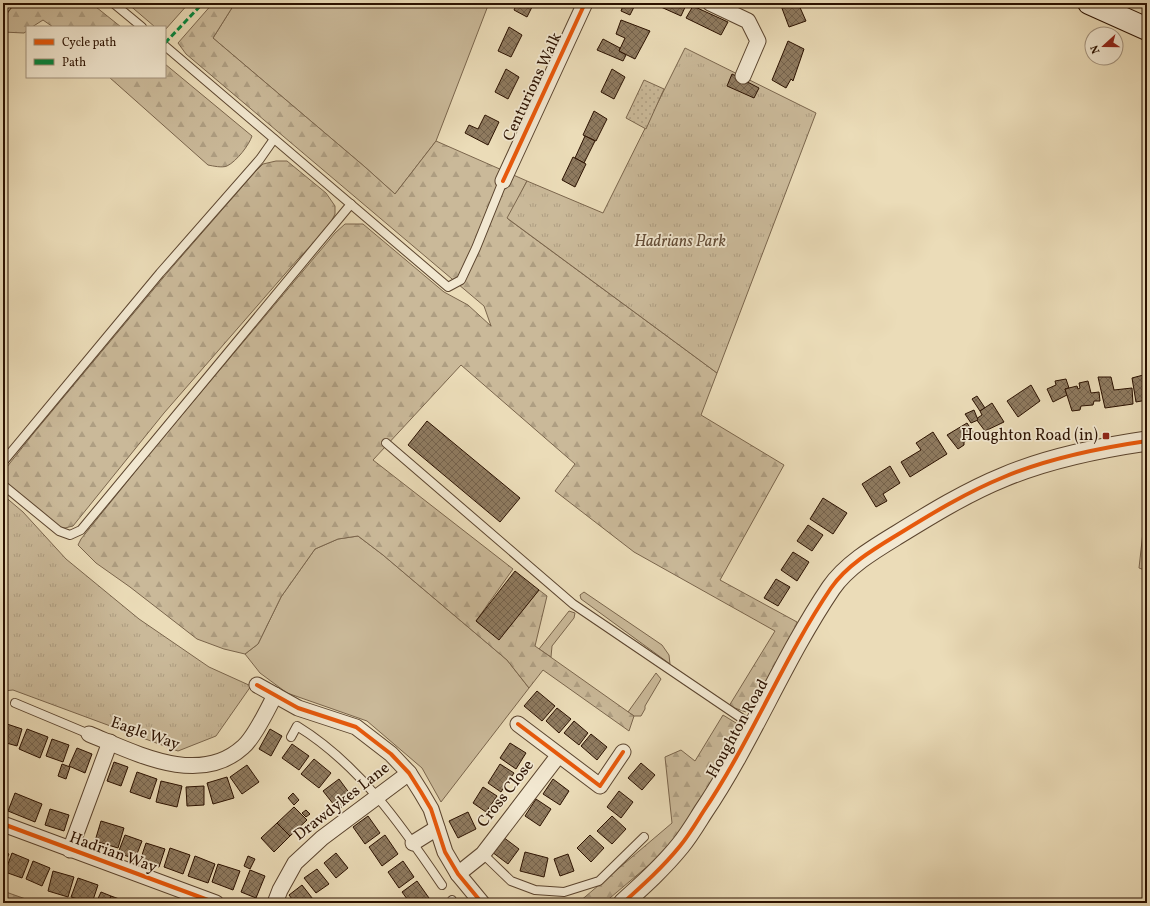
<svg xmlns="http://www.w3.org/2000/svg" width="1150" height="906" viewBox="0 0 1150 906" font-family="Vollkorn,serif">
	<style>
		.grass { fill: #cab999; stroke: #7a654c }
		.forest { fill: url(#forest-firs); stroke: #7a654c }
		.park { fill: url(#park-tufts); stroke: #7a654c }
		.garden { fill: url(#garden-dots); stroke: #7a654c }
		.building { fill: url(#building-cross-hatch); stroke: #2b1100 }
		.lines { fill: none; stroke-linecap: round; stroke-linejoin: round }
		.service-casing { stroke: #5b442e; stroke-width: 10 }
		.minor-casing { stroke: #5b442e; stroke-width: 17 }
		.tertiary-casing { stroke: #5b442e; stroke-width: 21 }
		.secondary-casing { stroke: #2b1100; stroke-width: 24 }
		.service { stroke: #f2e8d1; stroke-width: 8 }
		.minor { stroke: #f2e8d1; stroke-width: 15 }
		.tertiary { stroke: #f2e8d1; stroke-width: 19 }
		.secondary { stroke: #f2e8d1; stroke-width: 22 }
		.quiet { stroke: #00873e; stroke-width: 3; stroke-dasharray: 6 3; stroke-linecap: butt }
		.cycleway-casing { stroke: #f2e8d1; stroke-width: 6 }
		.cycleway { stroke: #e8590c; stroke-width: 4 }
		.poi-dot { fill: #8f2418; stroke: #f2e8d1; stroke-width: 1.5 }
		.labels { text-anchor: middle; dominant-baseline: central; stroke-width: 3.5; stroke-linejoin: round; paint-order: stroke }
		.street-label { font-size: 16px; fill: #2b1100; stroke: #f2e8d1 }
		.park-label { font-size: 16px; font-style: italic; fill: #634c36; stroke: #f2e8d1 }
		.poi-label { font-size: 16px; fill: #2b1100; stroke: #f2e8d1; text-anchor: end }
	</style>
	<defs>
		<pattern id="forest-firs" width="22" height="20" patternUnits="userSpaceOnUse"><rect width="22" height="20" fill="#cab999"/><path d="M5 1l3.5 6h-7zM16 11l3.5 6h-7z" fill="#ae9e82"/></pattern>
		<pattern id="park-tufts" width="24" height="20" patternUnits="userSpaceOnUse"><rect width="24" height="20" fill="#cab999"/><path d="M3 7l-1-3M5 7V3M7 7l1-3M15 17l-1-3M17 17v-4M19 17l1-3" fill="none" stroke="#ae9e82"/></pattern>
		<pattern id="garden-dots" width="8" height="8" patternUnits="userSpaceOnUse"><rect width="8" height="8" fill="#cab999"/><path d="M2 2h.1M6 6h.1" fill="none" stroke="#ae9e82" stroke-width="1.8" stroke-linecap="round"/></pattern>
		<pattern id="building-cross-hatch" width="8" height="8" patternUnits="userSpaceOnUse"><rect width="8" height="8" fill="#8f7b60"/><path d="M0 0l8 8M0 8l8-8" fill="none" stroke="#75634d"/></pattern>
	</defs>
	<rect width="100%" height="100%" fill="#ebdcb8"/>
	<filter id="stains"><feTurbulence type="fractalNoise" baseFrequency=".005" numOctaves="4"/><feColorMatrix values="0 0 0 0 .2 0 0 0 0 .09 0 0 0 0 .02 0 0 0 .5 -.17"/></filter>
	<radialGradient id="worn" r=".72"><stop offset=".6" stop-color="#630" stop-opacity="0"/><stop offset="1" stop-color="#630" stop-opacity=".3"/></radialGradient>
	<g class="grass">
		<polygon points="127,3 189,3 165,30 165,27 155,27"/>
		<polygon points="235,3 489,3 436,141 395,194 365,167 213,38"/>
		<polygon points="358,536 383,555 507,660 529,688 441,802 422,768 367,721 287,693 260,673 245,654 258,644 281,597 315,549 338,539"/>
		<polygon points="584,592 662,645 669,655 670,664 581,599 580,595"/>
		<polygon points="569,611 575,613 574,618 552,646 551,657 539,649"/>
		<polygon points="656,673 661,679 645,706 645,709 641,716 634,716 628,712"/>
	</g>
	<g class="forest">
		<polygon points="15,3 91,3 121,27 53,27 43,20 32,27 27,27 27,31 24,33 3,32 3,19"/>
		<polygon points="213,3 235,3 213,38 365,167 395,194 436,141 527,181 508,219 717,373 701,415 784,465 720,580 797,622 799,632 746,712 729,706 775,631 634,552 555,491 575,464 461,365 373,460 513,569 476,621 499,639 539,590 547,596 535,646 634,716 629,731 543,670 529,688 507,660 383,555 358,536 338,539 315,549 281,597 258,644 245,654 224,649 197,639 130,587 96,563 78,545 81,539 155,447 335,233 345,224 363,224 444,292 468,305 491,326 484,306 186,54 178,43"/>
		<path d="M165,64L252,136C249,145 237,161 227,166C222,168 213,166 208,165L109,77H165Z"/>
		<polygon points="276,161 287,161 326,193 335,206 335,214 328,228 298,259 164,413 73,526 65,528 56,526 8,485 4,480 5,470 10,463 33,434 168,272 255,172 263,164"/>
		<polygon points="1147,496 1147,571 1139,568"/>
		<polygon points="723,715 736,723 739,737 725,763 668,849 604,903 557,903 558,900 579,902 672,823 665,757 681,750 695,761"/>
		<polygon points="3,891 37,903 3,903"/>
	</g>
	<g class="park">
		<polygon points="685,48 816,113 717,373 507,218 527,181 603,213"/>
		<polygon points="3,495 23,512 66,559 139,619 209,667 251,686 216,736 178,751 13,690 3,691"/>
	</g>
	<polygon class="garden" points="644,80 664,89 646,129 626,118"/>
	<g class="building">
		<polygon points="517,3 534,3 527,17 514,10"/>
		<polygon points="624,3 636,3 630,15 621,11"/>
		<polygon points="652,3 687,3 681,16"/>
		<polygon points="780,3 798,3 806,21 789,27"/>
		<polygon points="693,6 728,22 721,35 686,18"/>
		<polygon points="621,20 650,31 635,59 619,51 625,38 616,34"/>
		<polygon points="509,27 522,35 511,57 498,51"/>
		<polygon points="603,39 620,48 619,51 626,55 623,61 597,50"/>
		<polygon points="788,41 804,49 793,81 791,79 786,88 772,80"/>
		<polygon points="506,69 519,77 508,99 495,92"/>
		<polygon points="612,69 625,77 614,99 601,92"/>
		<polygon points="732,74 759,88 754,98 727,86"/>
		<polygon points="594,111 607,119 596,141 583,135"/>
		<polygon points="485,115 499,122 488,145 465,133 469,125 478,129"/>
		<polygon points="585,136 595,141 584,163 575,158"/>
		<polygon points="573,157 586,164 575,187 562,180"/>
		<polygon points="1147,374 1147,400 1136,402 1132,378"/>
		<polygon points="1098,377 1111,377 1114,390 1132,388 1133,404 1105,408"/>
		<polygon points="1066,379 1069,388 1065,389 1067,395 1053,402 1047,389 1056,385 1055,381"/>
		<polygon points="1088,381 1091,393 1099,392 1100,401 1094,401 1093,405 1081,406 1080,410 1072,411 1065,389 1077,386 1078,389 1080,388 1079,383"/>
		<polygon points="1031,385 1040,401 1018,417 1007,401"/>
		<polygon points="977,396 985,408 980,411 972,399"/>
		<polygon points="992,403 1004,422 985,431 976,419 982,415 980,411"/>
		<polygon points="974,410 978,420 971,423 965,414"/>
		<polygon points="427,421 520,498 500,522 408,445"/>
		<polygon points="967,423 975,435 964,442 964,445 958,449 947,435"/>
		<polygon points="933,432 947,454 910,477 901,462 921,450 916,443"/>
		<polygon points="890,466 900,483 883,494 887,501 876,507 862,484"/>
		<polygon points="823,498 847,513 833,534 810,519"/>
		<polygon points="808,525 823,535 812,551 797,541"/>
		<polygon points="793,552 809,562 797,581 781,570"/>
		<polygon points="515,571 539,590 499,640 476,621"/>
		<polygon points="776,579 790,587 778,606 764,598"/>
		<polygon points="537,691 555,706 542,721 524,706"/>
		<polygon points="557,708 571,719 559,733 546,721"/>
		<polygon points="574,721 588,733 579,745 564,733"/>
		<polygon points="4,723 22,729 17,746 3,742"/>
		<polygon points="27,729 48,737 40,758 19,749"/>
		<polygon points="270,729 282,736 271,756 259,749"/>
		<polygon points="591,734 607,747 597,760 581,746"/>
		<polygon points="52,739 69,745 63,762 46,756"/>
		<polygon points="510,743 526,753 516,769 500,758"/>
		<polygon points="292,744 309,756 299,770 282,758"/>
		<polygon points="77,748 92,754 85,773 69,766"/>
		<polygon points="314,759 331,773 319,788 301,774"/>
		<polygon points="114,762 128,767 121,786 107,781"/>
		<polygon points="641,763 655,775 642,790 628,778"/>
		<polygon points="62,764 70,767 66,779 58,776"/>
		<polygon points="500,764 514,773 501,792 488,783"/>
		<polygon points="247,765 259,782 242,794 230,777"/>
		<polygon points="137,772 157,779 150,799 130,792"/>
		<polygon points="227,777 234,798 213,804 207,783"/>
		<polygon points="339,779 353,798 338,810 323,791"/>
		<polygon points="553,779 569,791 560,805 543,794"/>
		<polygon points="161,781 182,786 177,807 156,802"/>
		<polygon points="204,786 204,805 187,806 186,787"/>
		<polygon points="483,787 497,796 486,812 473,803"/>
		<polygon points="619,791 633,802 621,818 607,807"/>
		<polygon points="15,793 42,804 35,822 8,811"/>
		<polygon points="293,793 299,800 294,805 288,798"/>
		<polygon points="536,799 551,809 540,826 525,816"/>
		<polygon points="294,807 307,820 290,836 277,823"/>
		<polygon points="50,809 69,815 64,831 45,825"/>
		<polygon points="306,810 310,814 306,817 302,813"/>
		<polygon points="468,812 476,829 458,838 449,821"/>
		<polygon points="368,816 380,833 365,844 353,827"/>
		<polygon points="612,816 626,829 612,844 597,831"/>
		<polygon points="101,821 124,828 118,848 95,841"/>
		<polygon points="277,823 290,836 274,852 261,838"/>
		<polygon points="125,835 142,841 135,859 118,853"/>
		<polygon points="385,835 398,854 382,866 369,847"/>
		<polygon points="590,835 604,848 591,862 577,848"/>
		<polygon points="503,837 519,849 508,864 492,852"/>
		<polygon points="146,843 165,849 159,867 140,861"/>
		<polygon points="170,848 190,855 183,874 164,867"/>
		<polygon points="3,851 9,854 3,867"/>
		<polygon points="525,852 548,858 544,877 520,871"/>
		<polygon points="12,853 29,860 22,878 5,872"/>
		<polygon points="336,853 348,868 336,878 324,863"/>
		<polygon points="568,854 574,871 560,876 554,859"/>
		<polygon points="195,856 215,864 208,883 188,876"/>
		<polygon points="248,856 255,859 250,869 244,866"/>
		<polygon points="33,861 50,868 42,886 26,879"/>
		<polygon points="403,861 414,877 399,888 388,872"/>
		<polygon points="218,864 240,871 233,890 212,882"/>
		<polygon points="317,869 329,884 316,893 304,878"/>
		<polygon points="250,870 265,876 256,898 241,892"/>
		<polygon points="53,871 74,877 68,897 48,891"/>
		<polygon points="78,878 98,885 92,903 71,897"/>
		<polygon points="417,881 429,898 422,903 410,903 402,892"/>
		<polygon points="302,885 316,903 295,903 289,895"/>
		<polygon points="101,892 111,896 108,903 96,903"/>
		<polygon points="111,896 122,900 120,903 108,903"/>
	</g>
	<g class="lines">
		<g class="service-casing">
			<g id="service">
				<polyline points="113,3 142,27"/>
				<polyline points="3,11 9,3"/>
				<polyline points="165,46 448,287 461,280 476,248 503,181"/>
				<polyline points="386,443 573,604 753,726"/>
				<polyline points="3,462 160,273 260,159 274,139"/>
				<polyline points="3,485 59,531 70,535 81,530 351,204"/>
				<polyline points="15,703 89,734"/>
				<path d="M291,737L297,726C359,764 402,826 442,885"/>
				<polyline points="483,854 511,881 535,890 564,892 599,881 644,837"/>
				<polyline points="452,900 453,903"/>
			</g>
		</g>
		<g class="minor-casing">
			<g id="minor">
				<polyline points="710,3 748,21 758,41 743,76"/>
				<polyline points="503,181 585,3"/>
				<polyline points="257,685 298,708 356,727 391,754 409,773 421,792 431,809 445,852 458,874 482,903"/>
				<polyline points="518,724 600,786 623,752"/>
				<path d="M89,734C136,753 199,787 243,747C254,738 268,709 275,695"/>
				<polyline points="3,824 216,903"/>
				<polyline points="413,843 437,828"/>
				<polyline points="70,850 110,742"/>
				<polyline points="458,874 483,854 558,756"/>
				<polyline points="275,903 280,890 295,863 322,838 409,773"/>
			</g>
		</g>
		<g class="tertiary-casing">
			<path id="tertiary" d="M623,903C643,885 663,867 680,846C689,835 696,823 703,812C751,741 783,659 831,588C847,565 874,549 897,535C931,514 967,492 1004,477C1049,458 1099,448 1147,441"/>
		</g>
		<g class="secondary-casing">
			<polyline id="secondary" points="1089,3 1147,29"/>
		</g>
		<use href="#service" class="service"/>
		<use href="#minor" class="minor"/>
		<use href="#tertiary" class="tertiary"/>
		<use href="#secondary" class="secondary"/>
		<polyline class="quiet" points="165,43 203,3"/>
		<g class="cycleway-casing">
			<g id="cycleway">
				<polyline points="503,181 585,3"/>
				<polyline points="257,685 298,708 356,727 391,754 409,773 421,792 431,809 445,852 458,874 482,903"/>
				<polyline points="518,724 600,786 623,752"/>
				<polyline points="3,824 216,903"/>
				<path d="M623,903C643,885 663,867 680,846C689,835 696,823 703,812C751,741 783,659 831,588C847,565 874,549 897,535C931,514 967,492 1004,477C1049,458 1099,448 1147,441"/>
			</g>
		</g>
		<use href="#cycleway" class="cycleway"/>
	</g>
	<rect class="poi-dot" x="1102" y="432" width="8" height="8" rx="2"/>
	<g class="labels">
		<g class="street-label">
			<text transform="translate(533 87) rotate(-65)">Centurions Walk</text>
			<text transform="translate(738 729) rotate(-61)">Houghton Road</text>
			<text transform="translate(145 734) rotate(19)">Eagle Way</text>
			<text transform="translate(506 794) rotate(-52)">Cross Close</text>
			<text transform="translate(342 802) rotate(-38)">Drawdykes Lane</text>
			<text transform="translate(113 853) rotate(20)">Hadrian Way</text>
		</g>
		<g class="park-label">
			<text x="680" y="242">Hadrians Park</text>
		</g>
		<g class="poi-label">
			<text x="1098" y="436">Houghton Road (in)</text>
		</g>
	</g>
	<rect width="1150" height="906" fill="none" stroke="#ebdcb8" stroke-width="16"/>
	<rect x="4" y="4" width="1142" height="898" fill="none" stroke="#2b1100" stroke-width="2"/>
	<rect x="8" y="8" width="1134" height="890" fill="none" stroke="#2b1100"/>
	<rect x="26" y="26" width="140" height="52" fill="#f2e8d1" stroke="#a2927d"/>
	<rect x="34" y="39" width="20" height="6" fill="#e8590c" stroke="#a2927d"/>
	<text x="62" y="46" font-size="12" fill="#2b1100">Cycle path</text>
	<rect x="34" y="59" width="20" height="6" fill="#00873e" stroke="#a2927d"/>
	<text x="62" y="66" font-size="12" fill="#2b1100">Path</text>
	<g transform="translate(1104 46) rotate(249)"><circle r="19" fill="#f2e8d1" stroke="#a2927d"/>
	<path d="M0-3L7 15L0 10L-7 15Z" fill="#8f2418"/>
	<text y="-6" font-size="11" font-weight="bold" text-anchor="middle" fill="#2b1100">N</text>
	</g>
	<rect width="100%" height="100%" filter="url(#stains)"/>
	<rect width="100%" height="100%" fill="url(#worn)"/>
</svg>
